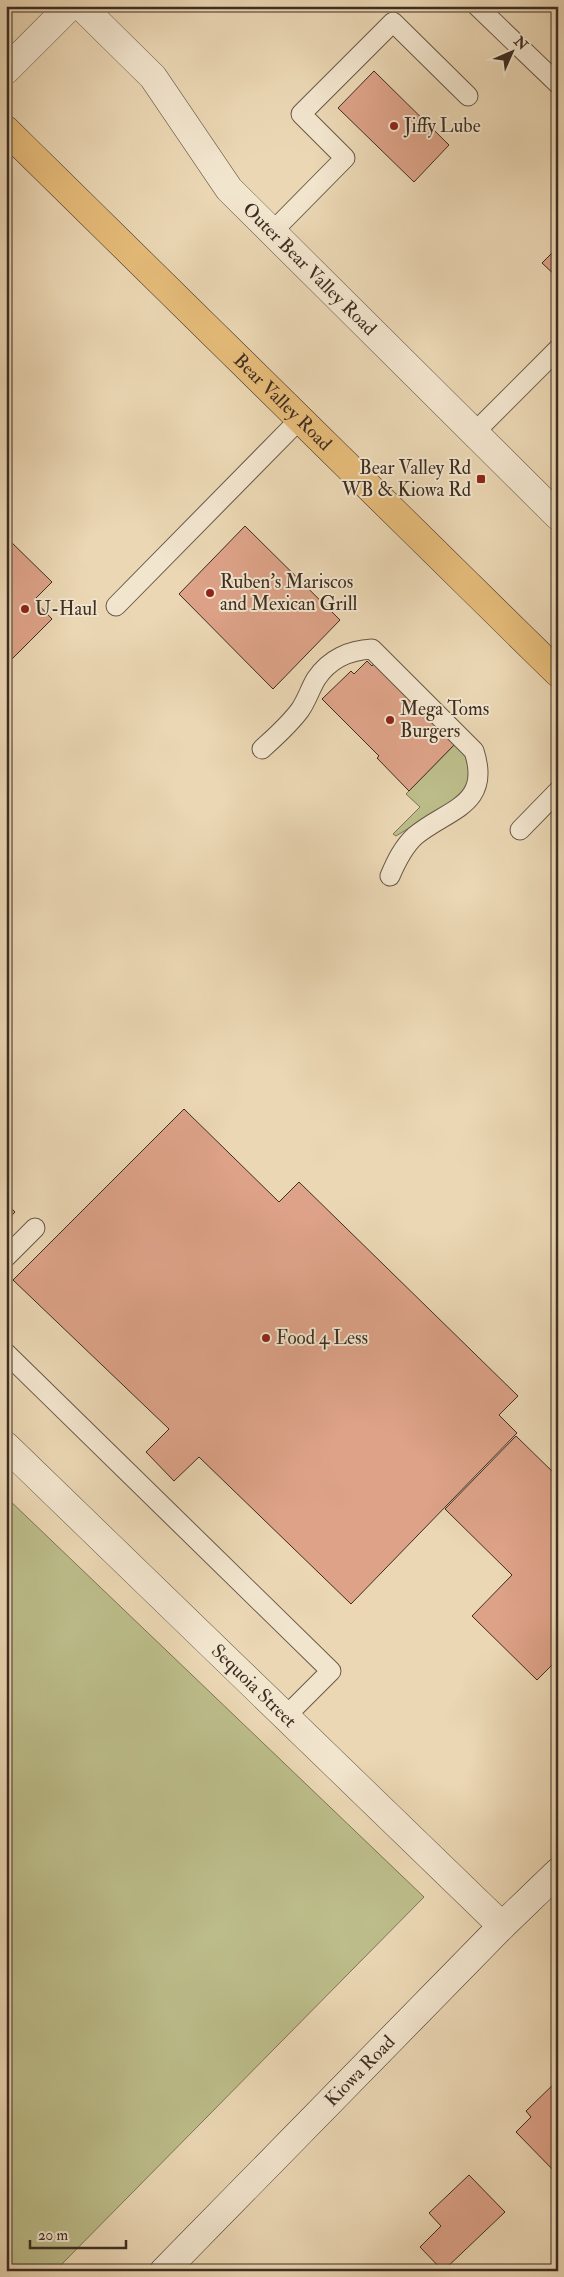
<svg xmlns="http://www.w3.org/2000/svg" width="564" height="2277" viewBox="0 0 564 2277" font-family="'IM FELL Double Pica',serif">
	<style>
		.green { fill: #bcbd8a; stroke: #7c7556 }
		.building { fill: #dda288; stroke: #3d2d21 }
		.lines { fill: none; stroke-linecap: round; stroke-linejoin: round }
		.lane-casing { stroke: #685846; stroke-width: 21 }
		.street-casing { stroke: #685846; stroke-width: 29 }
		.secondary-casing { stroke: #3d2d21; stroke-width: 29 }
		.primary-casing { stroke: #3d2d21; stroke-width: 29 }
		.lane { stroke: #f2e5ce; stroke-width: 19 }
		.street { stroke: #f2e5ce; stroke-width: 28 }
		.secondary { stroke: #f2e5ce; stroke-width: 28 }
		.primary { stroke: #e6bc7a; stroke-width: 28 }
		.poi-dot { fill: #8f2418; stroke: #f2e5ce; stroke-width: 2 }
		.labels { text-anchor: middle; dominant-baseline: central; stroke-width: 4; stroke-linejoin: round; paint-order: stroke }
		.poi-label { font-size: 19px; fill: #3d2d21; stroke: #f2e5ce; text-anchor: start }
		.street-label { font-size: 19px; fill: #3d2d21; stroke: #f2e5ce }
	</style>
	<rect width="100%" height="100%" fill="#ebd7b4"/>
	<filter id="stains"><feTurbulence type="fractalNoise" baseFrequency=".004" numOctaves="4"/><feColorMatrix values="0 0 0 0 .2 0 0 0 0 .09 0 0 0 0 .02 0 0 0 .5 -.17"/></filter>
	<radialGradient id="worn" r=".72"><stop offset=".6" stop-color="#630" stop-opacity="0"/><stop offset="1" stop-color="#630" stop-opacity=".3"/></radialGradient>
	<g class="green">
		<polygon points="455,744 464,752 469,768 468,785 460,797 396,836 393,834 420,807 406,794"/>
		<polygon points="6,1497 424,1897 55,2271 6,2271"/>
	</g>
	<g class="building">
		<polygon points="374,71 449,145 414,182 338,108"/>
		<polygon points="557,248 558,248 558,278 542,263"/>
		<polygon points="245,526 340,620 273,689 179,594"/>
		<polygon points="6,537 52,582 34,600 52,619 6,665"/>
		<polygon points="377,660 458,741 409,791 377,758 379,756 322,699 351,671 354,674 367,661 372,666"/>
		<polygon points="184,1109 279,1202 299,1182 518,1396 499,1415 517,1433 351,1604 199,1457 174,1481 146,1452 169,1429 13,1280"/>
		<polygon points="6,1203 15,1212 6,1222"/>
		<polygon points="516,1436 558,1477 558,1659 537,1680 472,1616 512,1575 445,1509"/>
		<polygon points="558,2080 558,2175 516,2132 531,2117 526,2111"/>
		<polygon points="469,2175 505,2212 443,2271 420,2247 441,2226 429,2213"/>
	</g>
	<g class="lines">
		<g class="lane-casing">
			<g id="lane">
				<polyline points="477,6 558,84"/>
				<polyline points="272,232 345,158 301,114 393,22 468,96"/>
				<polyline points="474,433 558,349"/>
				<polyline points="116,606 301,418"/>
				<path d="M262,749C275,737 289,725 300,710C307,700 310,689 316,679C329,659 350,650 372,649L474,751C492,806 447,809 415,836C403,847 396,862 390,876"/>
				<polyline points="520,830 558,791"/>
				<polyline points="6,1257 35,1228"/>
				<polyline points="6,1353 331,1671 285,1717"/>
			</g>
		</g>
		<g class="street-casing">
			<g id="street">
				<path id="s1" d="M81,6L153,77L229,189L558,516"/>
				<polyline points="6,70 70,6"/>
				<path id="s2" d="M6,1446L502,1926"/>
			</g>
		</g>
		<g class="secondary-casing">
			<g id="secondary">
				<path id="s3" d="M164,2271L502,1926L558,1872"/>
			</g>
		</g>
		<g class="primary-casing">
			<g id="primary">
				<path id="s4" d="M6,130L558,673"/>
			</g>
		</g>
		<use href="#lane" class="lane"/>
		<use href="#street" class="street"/>
		<use href="#secondary" class="secondary"/>
		<use href="#primary" class="primary"/>
	</g>
	<g class="poi-dot">
		<circle cx="394" cy="126" r="5"/>
		<rect x="476" y="474" width="10" height="10" rx="2.5"/>
		<circle cx="210" cy="593" r="5"/>
		<circle cx="25" cy="609" r="5"/>
		<circle cx="390" cy="720" r="5"/>
		<circle cx="266" cy="1338" r="5"/>
	</g>
	<g class="labels">
		<g class="poi-label">
			<text x="404" y="126">Jiffy Lube</text>
			<text x="471" y="468" text-anchor="end">Bear Valley Rd<tspan x="471" dy="22">WB &amp; Kiowa Rd</tspan></text>
			<text x="220" y="582">Ruben's Mariscos<tspan x="220" dy="22">and Mexican Grill</tspan></text>
			<text x="35" y="609">U-Haul</text>
			<text x="400" y="709">Mega Toms<tspan x="400" dy="22">Burgers</tspan></text>
			<text x="276" y="1338">Food 4 Less</text>
		</g>
		<g class="street-label">
			<text stroke="none"><textPath href="#s1" startOffset="350">Outer Bear Valley Road</textPath></text>
			<text stroke="none"><textPath href="#s4" startOffset="388">Bear Valley Road</textPath></text>
			<text stroke="none"><textPath href="#s2" startOffset="345">Sequoia Street</textPath></text>
			<text stroke="none"><textPath href="#s3" startOffset="280">Kiowa Road</textPath></text>
		</g>
	</g>
	<rect width="564" height="2277" fill="none" stroke="#ebd7b4" stroke-width="25"/>
	<rect x="8" y="8" width="549" height="2262" fill="none" stroke="#3d2d21" stroke-width="2.5"/>
	<rect x="12" y="12" width="539" height="2252" fill="none" stroke="#3d2d21"/>
	<g transform="translate(512 52) rotate(45)" stroke="#f2e5ce" stroke-width="4" paint-order="stroke">
	<path d="M0-4L9 19L0 12L-9 19Z" fill="#3d2d21"/>
	<text y="-8" font-size="14" font-weight="bold" text-anchor="middle" fill="#3d2d21">N</text>
	</g>
	<path d="M30 2240v8h96v-8" fill="none" stroke="#3d2d21" stroke-width="2.5"/>
	<text x="38" y="2240" font-size="15" fill="#3d2d21" stroke="#f2e5ce" stroke-width="4" paint-order="stroke">20 m</text>
	<rect width="100%" height="100%" filter="url(#stains)"/>
	<rect width="100%" height="100%" fill="url(#worn)"/>
</svg>
